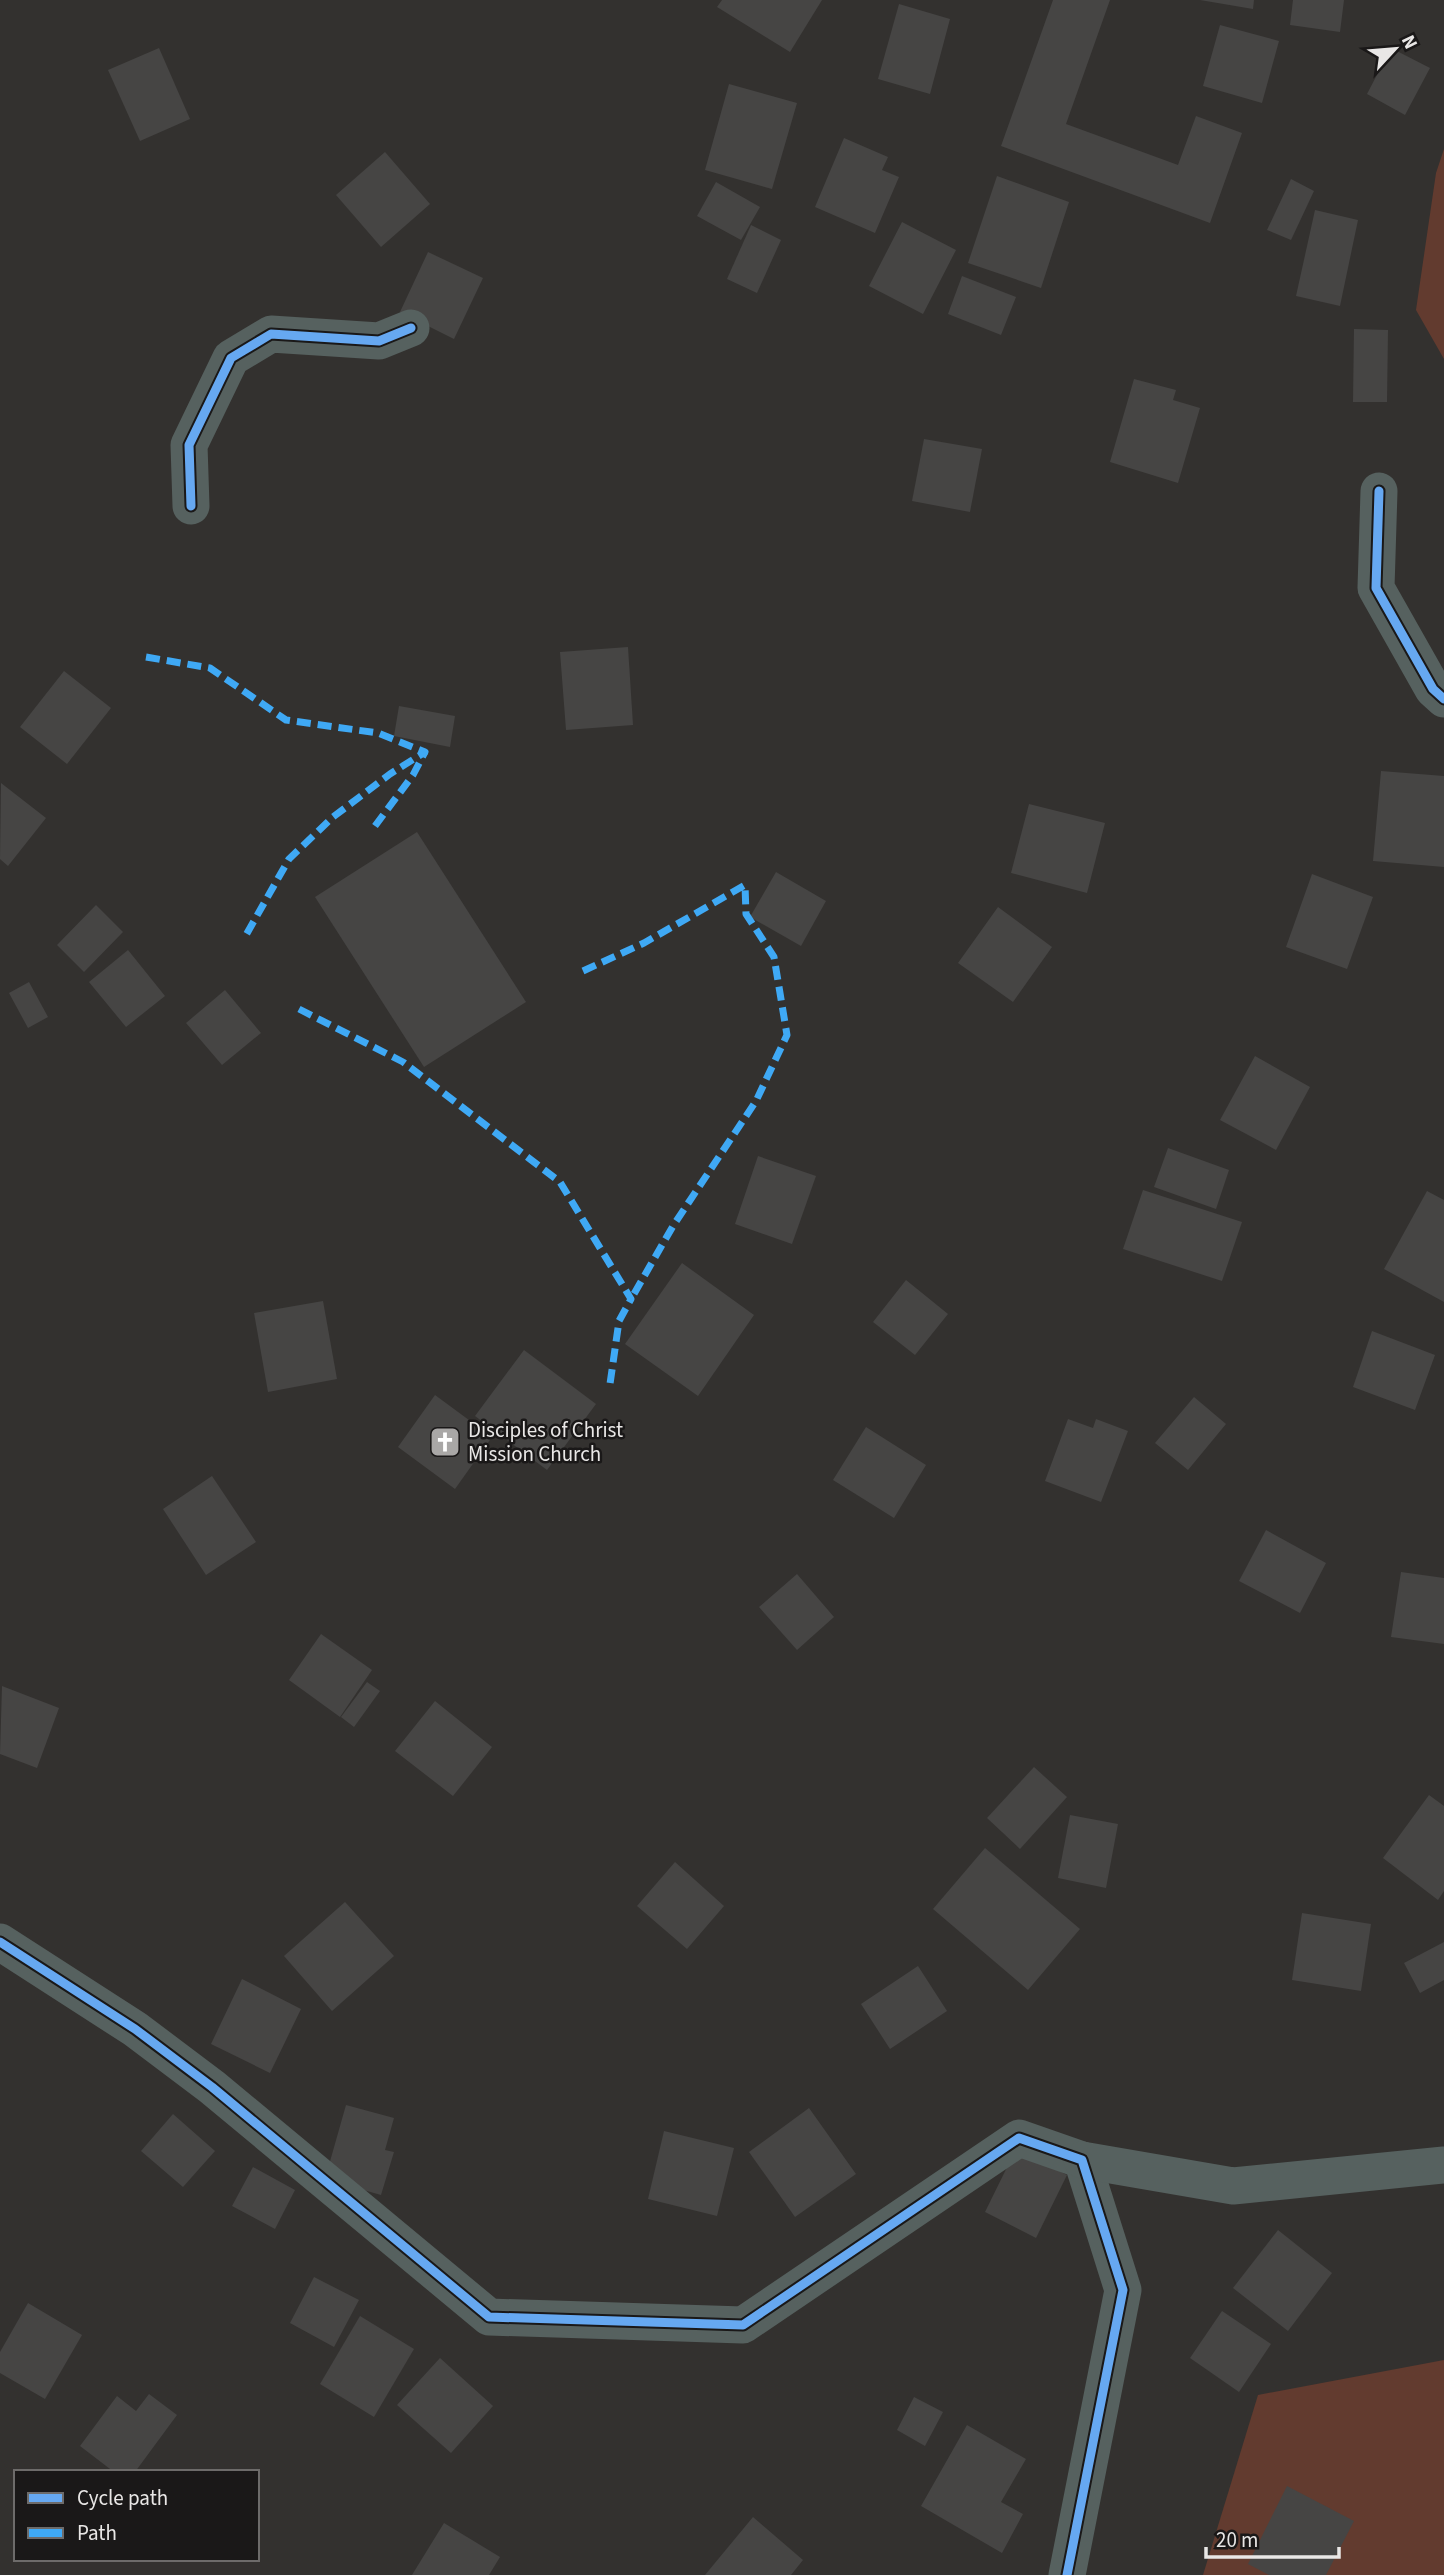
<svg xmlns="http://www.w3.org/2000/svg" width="1444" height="2575" viewBox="0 0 1444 2575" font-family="'Source Sans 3',sans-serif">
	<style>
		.green { fill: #623b2f }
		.building { fill: #464544 }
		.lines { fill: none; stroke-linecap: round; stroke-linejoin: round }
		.minor { stroke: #56615f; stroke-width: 37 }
		.quiet { stroke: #3fa9f5; stroke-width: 7; stroke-dasharray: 14 7; stroke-linecap: butt }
		.cycleway-casing { stroke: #1a1818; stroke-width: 13 }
		.cycleway { stroke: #66a8f1; stroke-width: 9 }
		.labels { text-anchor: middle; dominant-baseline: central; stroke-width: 5; stroke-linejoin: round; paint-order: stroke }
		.poi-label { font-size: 21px; fill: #e9e7e6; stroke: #1a1818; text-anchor: start }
	</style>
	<rect width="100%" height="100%" fill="#33312f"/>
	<g class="green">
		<polygon points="1444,149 1444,359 1416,310 1436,173"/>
		<polygon points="1444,2360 1444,2575 1203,2575 1258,2395"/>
	</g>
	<g class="building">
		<polygon points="722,0 822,0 790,52 717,7"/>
		<polygon points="1053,0 1110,0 1066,124 1178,165 1196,116 1242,133 1210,223 1001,146"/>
		<polygon points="1200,0 1254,0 1253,9"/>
		<polygon points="1293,0 1344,0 1340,32 1290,25"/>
		<polygon points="899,4 950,19 930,94 878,79"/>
		<polygon points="1220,25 1279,41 1262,103 1203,86"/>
		<polygon points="159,48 190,119 140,141 108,70"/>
		<polygon points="1391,48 1430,68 1405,115 1367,94"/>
		<polygon points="729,84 797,103 772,189 705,170"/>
		<polygon points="844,138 888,157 882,170 899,177 875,233 815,207"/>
		<polygon points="385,152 430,204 381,247 336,195"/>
		<polygon points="997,176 1069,202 1041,288 968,263"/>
		<polygon points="1291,179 1314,191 1291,240 1267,230"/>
		<polygon points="716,182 760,207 741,240 697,216"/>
		<polygon points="1315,210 1358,220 1340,306 1296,296"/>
		<polygon points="902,222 956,250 923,314 869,286"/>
		<polygon points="751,225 781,240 757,293 727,279"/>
		<polygon points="428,252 483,278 454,339 400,312"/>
		<polygon points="962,276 1016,297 1001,335 948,314"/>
		<polygon points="1354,329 1388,330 1387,402 1353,402"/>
		<polygon points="1134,379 1176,390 1173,400 1200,408 1178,483 1110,462"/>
		<polygon points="924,439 982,449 970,512 912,501"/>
		<polygon points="628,647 633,725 566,730 560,652"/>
		<polygon points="64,671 111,708 67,764 20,727"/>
		<polygon points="399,706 455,716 450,747 394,736"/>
		<polygon points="1381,771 1444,776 1444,867 1373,861"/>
		<polygon points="1,783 46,818 8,866 0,859"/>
		<polygon points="1029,804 1105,823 1087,893 1011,873"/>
		<polygon points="417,832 526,1002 424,1067 315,897"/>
		<polygon points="776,872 826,901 801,946 750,917"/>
		<polygon points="1312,874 1373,897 1347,969 1286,947"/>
		<polygon points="96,905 123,932 84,972 57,945"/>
		<polygon points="998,907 1052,947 1013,1002 958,963"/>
		<polygon points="128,950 165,996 126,1027 89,982"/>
		<polygon points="29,982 48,1017 28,1028 9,993"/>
		<polygon points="225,990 261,1033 222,1065 186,1023"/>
		<polygon points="1255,1056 1310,1087 1276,1150 1220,1120"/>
		<polygon points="1168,1148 1229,1170 1216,1209 1154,1187"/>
		<polygon points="758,1156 816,1176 792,1244 735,1224"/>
		<polygon points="1143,1190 1242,1222 1222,1281 1123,1249"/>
		<polygon points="1427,1191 1444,1200 1444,1302 1384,1269"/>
		<polygon points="682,1263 754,1315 698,1396 625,1344"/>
		<polygon points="906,1280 948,1314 915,1355 873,1322"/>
		<polygon points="323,1301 337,1379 268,1392 254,1313"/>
		<polygon points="1372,1331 1435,1355 1415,1410 1353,1387"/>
		<polygon points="524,1350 596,1404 547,1470 475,1416"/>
		<polygon points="435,1395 492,1437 455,1489 398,1447"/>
		<polygon points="1194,1397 1226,1424 1188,1470 1155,1443"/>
		<polygon points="1068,1419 1093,1428 1096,1419 1128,1431 1101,1502 1045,1481"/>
		<polygon points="866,1427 926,1465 894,1518 833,1480"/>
		<polygon points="212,1476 256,1542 206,1575 163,1509"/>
		<polygon points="1266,1530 1326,1563 1300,1613 1239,1581"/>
		<polygon points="1401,1572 1444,1578 1444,1644 1391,1637"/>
		<polygon points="797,1574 834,1617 797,1650 759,1607"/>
		<polygon points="321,1634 372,1670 340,1717 289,1680"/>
		<polygon points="367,1682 380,1691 354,1727 341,1717"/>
		<polygon points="2,1686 59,1708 37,1768 0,1754"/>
		<polygon points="435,1701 492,1747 453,1796 395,1751"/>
		<polygon points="1034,1767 1067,1797 1020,1849 987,1818"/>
		<polygon points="1429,1795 1444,1806 1444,1891 1438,1900 1383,1858"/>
		<polygon points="1070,1815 1118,1824 1106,1888 1058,1878"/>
		<polygon points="985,1848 1080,1929 1028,1990 933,1909"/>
		<polygon points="675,1862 724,1906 687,1949 637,1906"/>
		<polygon points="345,1902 394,1956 332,2011 284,1956"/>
		<polygon points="1302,1913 1371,1924 1361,1991 1292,1980"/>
		<polygon points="1444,1942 1444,1980 1420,1993 1404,1963"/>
		<polygon points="918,1966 947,2011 890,2049 861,2004"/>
		<polygon points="242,1979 301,2009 270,2073 211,2044"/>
		<polygon points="346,2105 394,2118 385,2150 394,2152 381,2195 325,2179"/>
		<polygon points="809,2108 856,2174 795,2217 749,2152"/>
		<polygon points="173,2114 215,2151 183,2187 141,2151"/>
		<polygon points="664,2131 734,2148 717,2216 648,2199"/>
		<polygon points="1016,2149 1067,2175 1036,2238 985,2212"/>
		<polygon points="253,2167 295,2190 275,2229 232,2206"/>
		<polygon points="1278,2230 1332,2273 1288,2331 1233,2288"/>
		<polygon points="314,2277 359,2300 334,2347 290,2323"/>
		<polygon points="28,2303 82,2335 45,2399 0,2373 0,2352"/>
		<polygon points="1222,2311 1271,2344 1239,2392 1190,2358"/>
		<polygon points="360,2316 414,2349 374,2417 320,2384"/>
		<polygon points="440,2358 493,2406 451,2453 397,2405"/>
		<polygon points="149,2394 177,2415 135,2472 114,2472 80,2446 117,2396 136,2411"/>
		<polygon points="914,2397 943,2412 925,2446 897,2430"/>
		<polygon points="967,2425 1026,2459 1001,2502 1023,2514 1002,2553 921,2506"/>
		<polygon points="1287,2486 1354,2521 1326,2575 1269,2575 1248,2564"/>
		<polygon points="753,2517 803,2560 791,2575 705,2575"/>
		<polygon points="444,2523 500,2557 489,2575 412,2575"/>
	</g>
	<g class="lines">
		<g class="minor">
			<polyline points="1379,491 1376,588 1433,689 1444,699"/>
			<polyline points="191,506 189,445 231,358 271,334 379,341 411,328"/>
			<polyline points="0,1942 135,2029 212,2087 489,2317 743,2325 1019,2138 1082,2160 1123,2290 1067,2575"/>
			<polyline points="1082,2160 1233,2186 1444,2165"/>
		</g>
		<g class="quiet">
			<polyline points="146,657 210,668 286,720 378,733 425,752 390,774 333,817 289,859 246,935"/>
			<polyline points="375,826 413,775 425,752"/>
			<polyline points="583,971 644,943 745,885 746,914 774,957 787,1035 756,1101 673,1226 631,1299"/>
			<polyline points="299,1009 403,1062 560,1182 631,1299 619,1321 610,1384"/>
		</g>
		<g class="cycleway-casing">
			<g id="cycleway">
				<polyline points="1379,491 1376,588 1433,689 1444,699"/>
				<polyline points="191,506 189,445 231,358 271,334 379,341 411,328"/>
				<polyline points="0,1942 135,2029 212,2087 489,2317 743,2325 1019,2138 1082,2160 1123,2290 1067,2575"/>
			</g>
		</g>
		<use href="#cycleway" class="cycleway"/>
	</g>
	<defs>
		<g id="church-square" transform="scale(1.575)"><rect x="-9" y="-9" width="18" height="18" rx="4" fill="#a9a7a6" stroke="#1a1818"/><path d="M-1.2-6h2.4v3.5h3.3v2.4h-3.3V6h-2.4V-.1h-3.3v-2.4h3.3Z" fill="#fff"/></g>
	</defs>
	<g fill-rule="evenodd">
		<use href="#church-square" x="445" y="1442"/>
	</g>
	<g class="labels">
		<g class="poi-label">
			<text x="468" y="1430">Disciples of Christ<tspan x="468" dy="24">Mission Church</tspan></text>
		</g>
	</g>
	<rect x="14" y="2470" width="245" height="91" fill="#1a1818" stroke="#6d6b6a" stroke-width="2"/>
	<rect x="28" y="2493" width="35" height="10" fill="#66a8f1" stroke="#6d6b6a" stroke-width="2"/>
	<text x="77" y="2505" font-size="21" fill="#e9e7e6">Cycle path</text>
	<rect x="28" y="2528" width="35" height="10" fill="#3fa9f5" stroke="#6d6b6a" stroke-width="2"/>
	<text x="77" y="2540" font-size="21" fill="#e9e7e6">Path</text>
	<g transform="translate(1395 49) rotate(64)" stroke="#1a1818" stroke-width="5" paint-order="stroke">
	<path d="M0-5L12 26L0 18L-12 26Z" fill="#e9e7e6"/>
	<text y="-10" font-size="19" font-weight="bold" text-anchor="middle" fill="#e9e7e6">N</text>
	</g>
	<path d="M1206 2547v10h133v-10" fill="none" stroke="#e9e7e6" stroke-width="3.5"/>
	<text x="1216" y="2547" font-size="21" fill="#e9e7e6" stroke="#1a1818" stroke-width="5" paint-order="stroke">20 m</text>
</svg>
